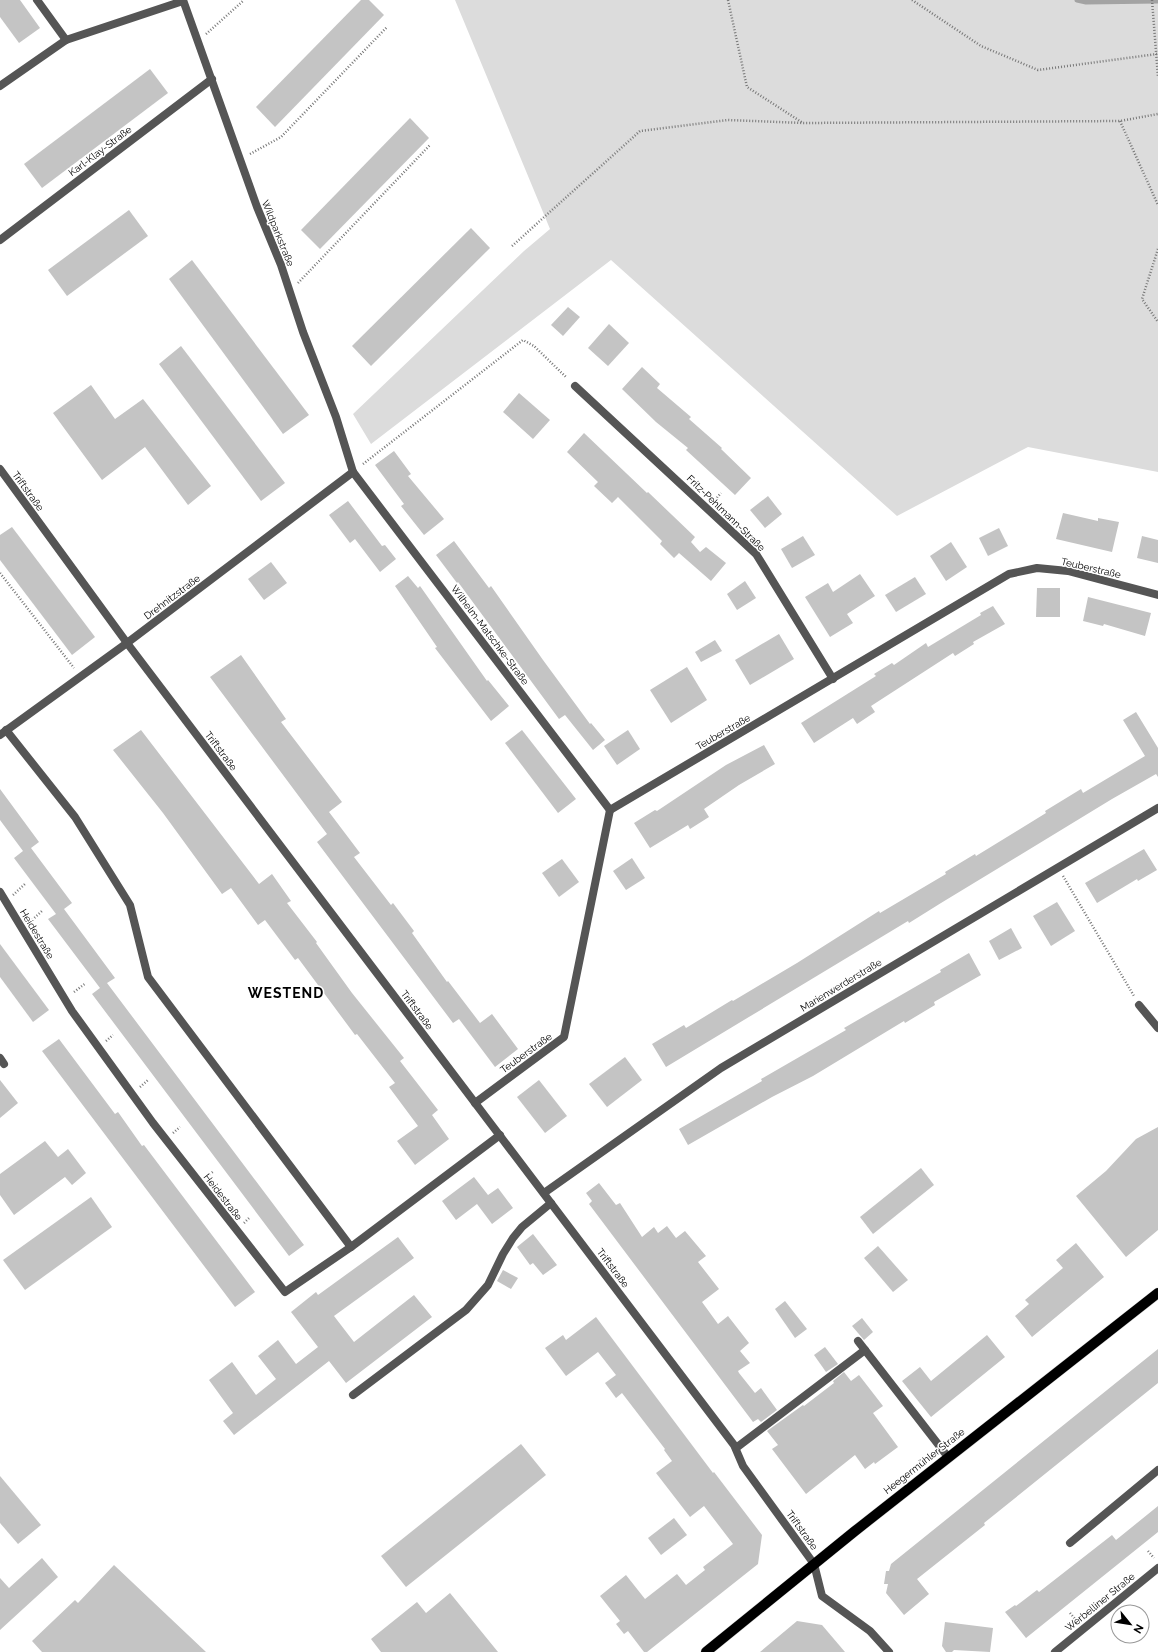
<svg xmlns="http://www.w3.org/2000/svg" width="1158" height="1652" viewBox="0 0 1158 1652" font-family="Raleway,sans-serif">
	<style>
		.green { fill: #dcdcdc }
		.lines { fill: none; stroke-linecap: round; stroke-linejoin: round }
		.stream { stroke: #a3a3a3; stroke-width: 5 }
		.building { fill: #c4c4c4 }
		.primary-casing { stroke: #dbdbdb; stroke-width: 11 }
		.path { stroke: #777; stroke-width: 2.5; stroke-dasharray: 1 2; stroke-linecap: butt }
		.lane { stroke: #555; stroke-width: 8 }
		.street { stroke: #555; stroke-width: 8 }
		.primary { stroke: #000; stroke-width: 10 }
		.labels { text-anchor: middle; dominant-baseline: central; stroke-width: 3; stroke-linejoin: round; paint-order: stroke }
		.street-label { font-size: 10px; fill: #000; stroke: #fff }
		.district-label { font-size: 14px; font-weight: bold; letter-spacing: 1px; fill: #000; stroke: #fff }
	</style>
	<rect width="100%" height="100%" fill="#fff"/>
	<polygon class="green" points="455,0 1158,0 1158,472 1028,447 897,516 611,260 371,444 353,414 524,251 550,229"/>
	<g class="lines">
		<polyline class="stream" points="1077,0 1086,2 1158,1"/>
	</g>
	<g class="building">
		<polygon points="0,0 20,0 40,28 19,43 0,17"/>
		<polygon points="361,0 369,0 384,15 275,127 256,107"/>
		<polygon points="150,69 168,93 42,188 24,164"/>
		<polygon points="410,118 429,138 320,249 301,230"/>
		<polygon points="129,210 148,236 67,296 48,270"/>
		<polygon points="471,228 490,248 371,366 352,346"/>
		<polygon points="192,260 309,415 283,434 169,279"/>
		<polygon points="568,307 580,317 563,336 551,325"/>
		<polygon points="609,324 629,343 608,366 588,348"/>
		<polygon points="181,346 285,483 261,501 159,364"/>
		<polygon points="642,367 660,384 657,388 691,417 689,419 722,448 721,449 751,478 735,495 686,450 688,448 656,422 622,389"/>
		<polygon points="91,385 115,419 143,399 211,486 188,505 145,447 102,480 53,413"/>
		<polygon points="519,393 550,420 533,439 503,412"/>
		<polygon points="584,433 647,493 648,492 695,537 691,542 700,552 706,547 726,563 711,581 679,553 674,558 660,544 662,541 618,497 612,503 594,486 598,482 567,452"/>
		<polygon points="394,451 411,474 408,476 444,519 424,535 401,506 404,504 375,465"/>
		<polygon points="768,496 782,514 765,528 750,510"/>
		<polygon points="348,501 382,546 385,545 396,559 380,572 355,539 350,543 329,515"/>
		<polygon points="1063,513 1098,521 1098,518 1119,522 1112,552 1056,539"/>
		<polygon points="12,527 95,637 72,655 0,560 0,535"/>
		<polygon points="999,528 1008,546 988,556 979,538"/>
		<polygon points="803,536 815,555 792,568 781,549"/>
		<polygon points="1142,536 1158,540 1158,563 1137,558"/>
		<polygon points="454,541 489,588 491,586 543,660 590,724 591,723 605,740 593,750 565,715 559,719 458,582 457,583 436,555"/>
		<polygon points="951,542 967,567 946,581 930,556"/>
		<polygon points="271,562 287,583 264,600 248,579"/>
		<polygon points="860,574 875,596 847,614 853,623 830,637 805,597 828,583 833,592"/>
		<polygon points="408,576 418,588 420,586 487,681 488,680 509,706 491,721 435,648 437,647 395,586"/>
		<polygon points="915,577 926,594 896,612 885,595"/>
		<polygon points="745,581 756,598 737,610 727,594"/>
		<polygon points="1037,588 1060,588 1060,617 1036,617"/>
		<polygon points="1088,597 1151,613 1145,636 1104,624 1103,626 1083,621"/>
		<polygon points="993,606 1005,624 973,642 974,644 955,656 953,653 871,706 875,712 857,724 853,718 814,743 801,723 876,676 874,674 892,663 894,665 926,643 928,647 981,615 980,613"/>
		<polygon points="779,634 794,659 750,685 735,660"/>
		<polygon points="715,640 722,651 701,662 695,652"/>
		<polygon points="241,655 286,719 281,722 342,802 329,812 360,853 354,857 391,905 393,903 414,931 412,933 447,982 448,981 480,1023 492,1014 518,1049 495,1067 459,1019 453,1023 317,842 327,834 210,677"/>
		<polygon points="687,667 707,700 671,723 650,690"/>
		<polygon points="1136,712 1158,748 1158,777 1156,774 1112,799 941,903 909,923 908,921 666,1067 652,1044 684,1025 686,1028 732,1000 733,1001 797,963 879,911 880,913 946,874 945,872 975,854 976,856 1046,813 1045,811 1081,789 1083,793 1145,756 1123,720"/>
		<polygon points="141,730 259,884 272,874 291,901 287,903 317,942 316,943 352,993 404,1058 400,1061 438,1110 432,1115 449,1139 415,1165 397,1141 418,1126 389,1087 395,1083 357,1034 355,1035 298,958 295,960 265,920 258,925 231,888 222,894 163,813 113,750"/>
		<polygon points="522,730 576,799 558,813 505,743"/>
		<polygon points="628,730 640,749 617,765 604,746"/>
		<polygon points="764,745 775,764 739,785 704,809 709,817 690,829 688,825 650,848 634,823 655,810 657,811 726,765"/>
		<polygon points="0,789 39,842 31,848 72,903 64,909 115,978 107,983 304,1245 289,1256 92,994 100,988 48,919 56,914 14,858 23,851 0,820"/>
		<polygon points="1144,849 1157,870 1138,881 1137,879 1097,903 1085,883"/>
		<polygon points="632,858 645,878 626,890 613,871"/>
		<polygon points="562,859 579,882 559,897 542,873"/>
		<polygon points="1057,902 1075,931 1051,946 1033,916"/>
		<polygon points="1011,928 1022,948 999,960 989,941"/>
		<polygon points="0,944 49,1010 33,1022 0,977"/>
		<polygon points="969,953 981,975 934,1002 935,1005 905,1023 904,1021 813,1076 772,1097 688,1145 679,1129 762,1081 761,1079 846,1030 844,1028 941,972 940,970"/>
		<polygon points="59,1039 115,1114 118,1112 142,1146 144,1145 255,1292 235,1307 42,1051"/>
		<polygon points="625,1057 642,1080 607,1107 589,1084"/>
		<polygon points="0,1080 18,1103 0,1118"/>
		<polygon points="539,1080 567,1116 545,1133 517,1097"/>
		<polygon points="1158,1127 1158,1230 1126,1257 1076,1196 1106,1171 1136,1139"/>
		<polygon points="45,1141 58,1157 68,1149 86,1173 72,1185 65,1177 14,1215 0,1195 0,1174"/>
		<polygon points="921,1168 934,1185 873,1234 860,1217"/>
		<polygon points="474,1177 488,1195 498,1188 513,1208 492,1224 477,1204 456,1220 442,1201"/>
		<polygon points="599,1183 616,1205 620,1203 642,1237 654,1227 658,1233 667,1226 676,1238 685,1231 706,1256 698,1262 719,1289 702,1302 718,1324 728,1316 749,1343 740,1351 750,1363 738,1371 739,1373 755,1393 761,1388 777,1410 761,1422 758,1419 753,1422 589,1204 592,1201 586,1193"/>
		<polygon points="91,1197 112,1227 25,1290 3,1260"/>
		<polygon points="533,1234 557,1265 543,1275 533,1263 530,1265 517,1247"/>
		<polygon points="398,1237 414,1258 334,1316 354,1342 414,1295 432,1317 346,1383 329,1361 234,1435 223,1421 233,1413 209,1380 232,1362 256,1395 276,1379 258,1356 278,1340 296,1364 318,1347 291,1312 316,1292 318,1295"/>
		<polygon points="1076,1243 1104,1277 1032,1337 1015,1316 1029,1304 1025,1300 1063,1268 1056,1260"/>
		<polygon points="878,1246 908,1280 893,1292 864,1258"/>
		<polygon points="503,1270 518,1278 511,1289 497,1281"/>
		<polygon points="785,1301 807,1329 795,1338 775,1309"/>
		<polygon points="596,1317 713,1473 714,1472 762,1535 758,1564 647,1652 644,1652 628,1631 624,1634 616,1624 620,1621 600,1596 626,1575 645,1599 677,1574 686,1585 705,1570 703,1567 733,1544 704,1506 690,1517 656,1473 672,1461 664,1450 665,1449 622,1393 616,1398 605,1383 616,1375 598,1352 566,1376 545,1348 563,1335 566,1340"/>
		<polygon points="862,1318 873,1332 864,1340 852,1326"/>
		<polygon points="987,1335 1005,1357 931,1417 902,1381 920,1367 931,1381"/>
		<polygon points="825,1347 838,1364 826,1372 814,1355"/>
		<polygon points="1158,1349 1158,1383 984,1523 985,1525 917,1579 929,1594 904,1615 886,1593 888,1584 884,1584 886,1571 889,1571 891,1564"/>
		<polygon points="844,1372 851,1381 859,1375 883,1406 873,1413 898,1447 875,1464 874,1462 865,1469 855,1455 806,1494 772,1449 778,1445 767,1431 803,1405 804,1406 834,1383 833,1381"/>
		<polygon points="521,1444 546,1475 406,1587 381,1556"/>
		<polygon points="0,1476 41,1525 18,1544 0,1523"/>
		<polygon points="1158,1506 1158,1532 1026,1638 1005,1612 1015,1605 1016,1606 1037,1590 1039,1592 1112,1535 1116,1540"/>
		<polygon points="674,1518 687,1535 661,1555 648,1538"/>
		<polygon points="42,1558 58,1577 0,1630 0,1578 9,1588"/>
		<polygon points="114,1565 206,1652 42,1652 32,1641 75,1600 78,1603"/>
		<polygon points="450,1593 498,1652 381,1652 371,1639 417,1602 426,1613"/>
		<polygon points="797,1621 822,1625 845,1652 760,1652"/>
		<polygon points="945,1622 993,1628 990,1652 954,1650 952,1652 946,1652 942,1646"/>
	</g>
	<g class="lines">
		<g class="primary-casing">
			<polyline id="primary" points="706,1652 855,1531 1158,1293"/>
		</g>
		<g class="path">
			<polyline points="728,0 747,87 803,123"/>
			<polyline points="912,0 981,46 1038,70 1157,54"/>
			<polyline points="1152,0 1158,77"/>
			<polyline points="206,34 244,0"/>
			<polyline points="1120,121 1158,205"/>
			<polyline points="250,154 281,137 387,27"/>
			<polyline points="512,246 640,131 728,120 804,123 1120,121 1158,114"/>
			<polyline points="1158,249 1142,299 1158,322"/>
			<polyline points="298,283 430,145"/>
			<polyline points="363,464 523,340 534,346 567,378"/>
			<polyline points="715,500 721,493"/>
			<polyline points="0,573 74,668"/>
			<polyline points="1063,876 1134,996"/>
			<polyline points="13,895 25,884"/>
			<polyline points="30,922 42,911"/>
			<polyline points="74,992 86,983"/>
			<polyline points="106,1041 113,1035"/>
			<polyline points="140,1087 148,1080"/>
			<polyline points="173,1133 180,1127"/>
			<polyline points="207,1176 214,1171"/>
			<polyline points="244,1223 250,1217"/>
			<polyline points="1148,1551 1154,1558"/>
			<polyline points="1070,1613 1076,1620"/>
		</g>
		<g class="lane">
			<polyline points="37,0 66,40"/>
			<polyline points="0,86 66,40 183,1"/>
			<polyline points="0,240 212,79"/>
			<polyline points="6,730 75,817 130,905 148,977 351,1247"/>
			<polyline points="1139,1005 1158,1028"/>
			<polyline points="0,1058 4,1064"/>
			<polyline points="475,1103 564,1037 610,810"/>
			<polyline points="858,1341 948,1457"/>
			<polyline points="353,1395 466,1310 488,1285 503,1254 513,1238 522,1227 551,1203"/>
			<polyline points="736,1448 865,1350"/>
			<polyline points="1070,1543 1158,1470"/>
		</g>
		<g class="street">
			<polyline points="183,0 257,207 281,265 303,332 336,417 353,472 610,810 1009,574 1037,568 1068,571 1158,595"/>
			<polyline points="575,386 756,554 833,679"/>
			<polyline points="0,469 127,643 734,1445 743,1466 814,1564 822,1596 870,1631 889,1652"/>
			<polyline points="0,735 127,643 353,472"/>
			<polyline points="0,892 72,1011 153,1123 285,1292 351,1247 500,1135"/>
			<polyline points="544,1193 721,1068 1158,808"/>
			<polyline points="1055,1652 1158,1568"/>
		</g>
		<use href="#primary" class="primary"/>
	</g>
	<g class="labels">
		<g class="street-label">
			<text transform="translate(100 151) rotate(-37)">Karl-Klay-Straße</text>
			<text transform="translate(278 233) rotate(68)">Wildparkstraße</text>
			<text transform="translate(28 491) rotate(54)">Triftstraße</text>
			<text transform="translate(726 513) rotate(44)">Fritz-Pehlmann-Straße</text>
			<text transform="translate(1091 568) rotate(13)">Teuberstraße</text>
			<text transform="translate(172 597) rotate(-37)">Drehnitzstraße</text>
			<text transform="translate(490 635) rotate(53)">Wilhelm-Matschke-Straße</text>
			<text transform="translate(723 732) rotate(-30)">Teuberstraße</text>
			<text transform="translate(221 751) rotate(53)">Triftstraße</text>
			<text transform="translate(37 934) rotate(59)">Heidestraße</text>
			<text transform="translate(841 985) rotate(-31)">Marienwerderstraße</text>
			<text transform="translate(417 1010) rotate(53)">Triftstraße</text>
			<text transform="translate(526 1053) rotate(-36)">Teuberstraße</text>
			<text transform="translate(223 1197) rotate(52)">Heidestraße</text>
			<text transform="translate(613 1268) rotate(53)">Triftstraße</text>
			<text transform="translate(924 1461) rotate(-38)">Heegermühler Straße</text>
			<text transform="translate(802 1530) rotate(54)">Triftstraße</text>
			<text transform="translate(1100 1602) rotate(-39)">Werbelliner Straße</text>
		</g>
		<g class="district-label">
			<text x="286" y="993">WESTEND</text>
		</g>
	</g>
	<g transform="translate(1130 1624) rotate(120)"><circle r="19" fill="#ffffff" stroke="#999999"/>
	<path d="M0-3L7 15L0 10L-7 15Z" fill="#000000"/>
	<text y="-6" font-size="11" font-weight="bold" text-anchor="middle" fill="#000000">N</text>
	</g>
</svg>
